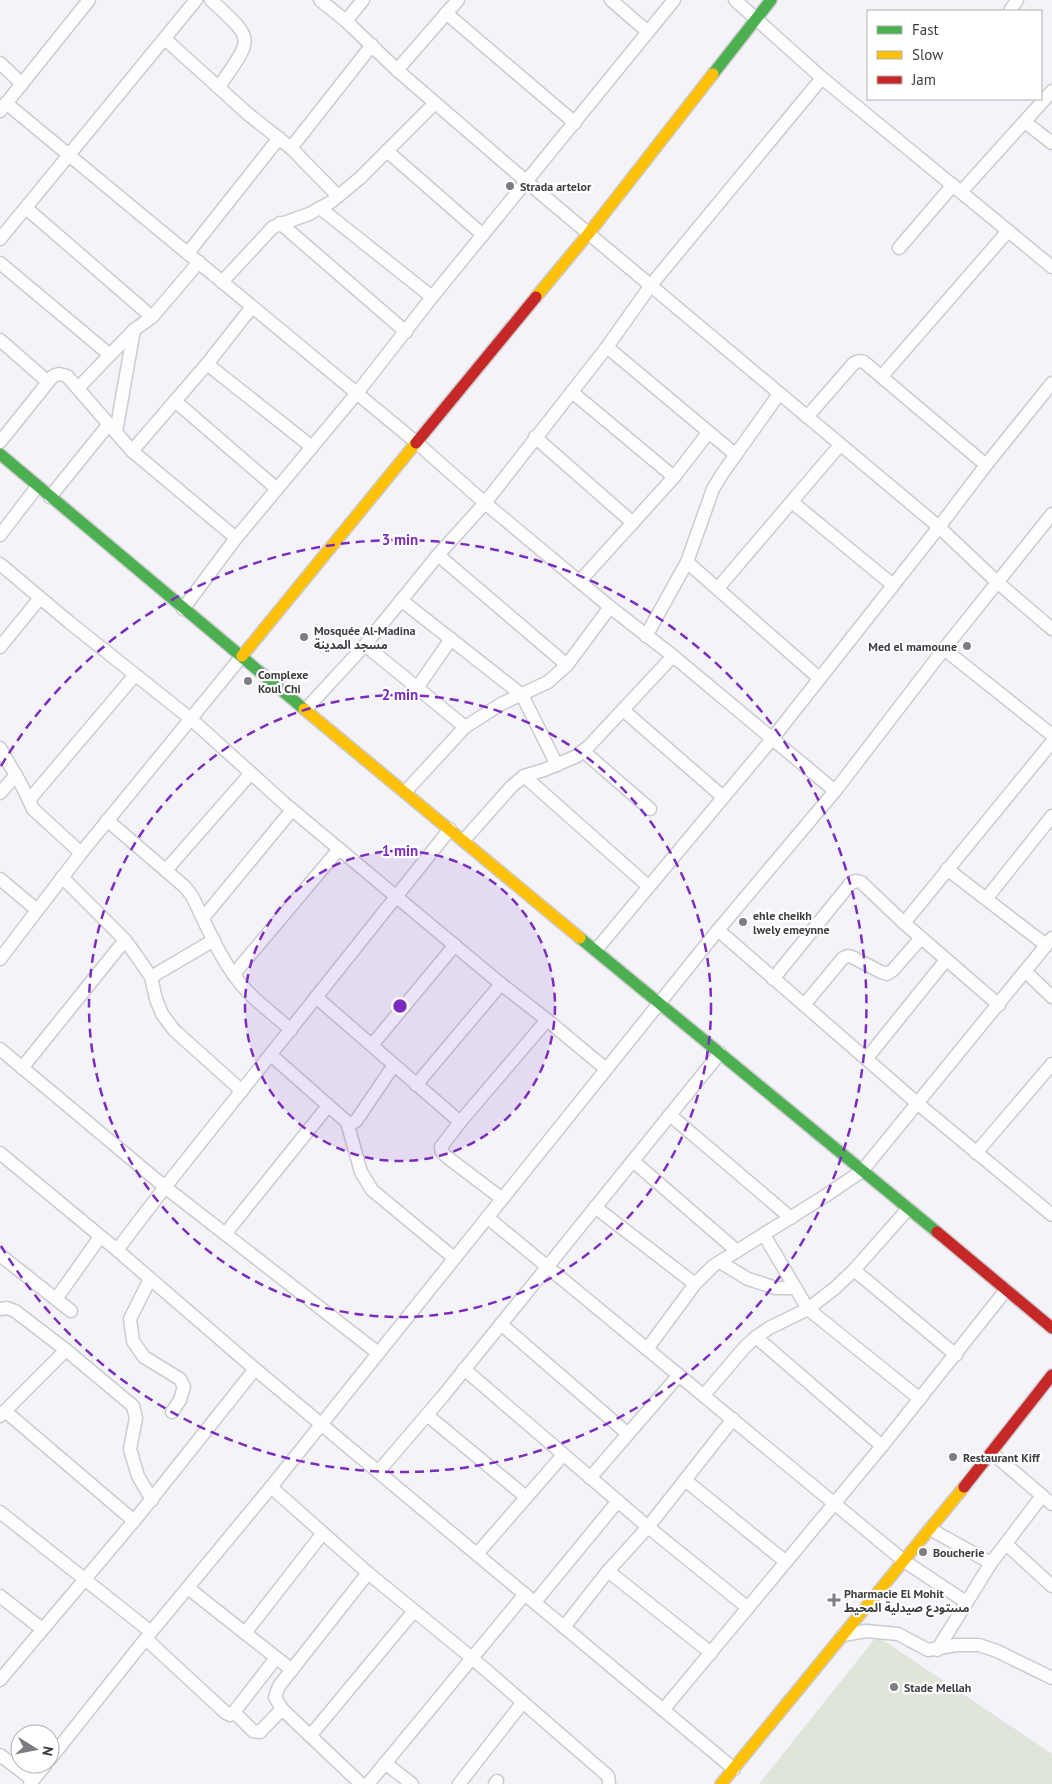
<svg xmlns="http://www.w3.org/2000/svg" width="1052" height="1784" viewBox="0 0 1052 1784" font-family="'PT Sans','Noto Sans Arabic',sans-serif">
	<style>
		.green { fill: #e0e5da }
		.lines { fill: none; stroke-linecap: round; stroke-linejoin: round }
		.street-casing { stroke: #cbcbd0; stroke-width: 15 }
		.fast-casing { stroke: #cbcbd0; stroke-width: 14 }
		.slow-casing { stroke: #cbcbd0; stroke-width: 14 }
		.jam-casing { stroke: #cbcbd0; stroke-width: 14 }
		.street { stroke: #fdfdfe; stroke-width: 12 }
		.fast { stroke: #4caf50; stroke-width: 11 }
		.slow { stroke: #ffc107; stroke-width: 11 }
		.jam { stroke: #c62828; stroke-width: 11 }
		.ring { fill: none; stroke: #7b2cbf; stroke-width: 2.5; stroke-dasharray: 9 6 }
		.poi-dot { fill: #7d7c81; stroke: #fff; stroke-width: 2 }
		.labels { text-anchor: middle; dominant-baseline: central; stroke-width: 4.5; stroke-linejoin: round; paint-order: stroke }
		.poi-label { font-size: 12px; font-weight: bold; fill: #3d3c40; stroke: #fff; text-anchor: start }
		.centre { fill: #7b2cbf; stroke: #fff; stroke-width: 2.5 }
		.ring-label { font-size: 15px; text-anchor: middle; font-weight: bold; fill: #7b2cbf; stroke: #fff; stroke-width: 4.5; stroke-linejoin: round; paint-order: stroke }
	</style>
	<rect width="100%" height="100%" fill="#f3f3f9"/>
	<polygon class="green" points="877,1636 1052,1754 1052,1784 759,1784"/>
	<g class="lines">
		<g class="street-casing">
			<g id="street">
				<path d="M211,0C256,42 253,36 219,87"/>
				<polyline points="320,0 346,21 397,70 527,182 939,527 997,582 1052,629"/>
				<polyline points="611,0 648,32"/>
				<polyline points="735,0 822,78 1052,267"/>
				<polyline points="1010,11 1017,0"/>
				<polyline points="446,13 575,123"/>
				<polyline points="346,21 363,0"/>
				<polyline points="165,39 248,114 291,148 338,196"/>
				<polyline points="0,63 22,84"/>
				<polyline points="397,70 458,0"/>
				<polyline points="6,103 417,443 485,503 610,607 673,656 835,791"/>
				<polyline points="0,111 89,0"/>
				<polyline points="1025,122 1052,143"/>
				<polyline points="291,148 372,45"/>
				<polyline points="387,151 483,235"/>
				<polyline points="961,192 1052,91"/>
				<polyline points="26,208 152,317"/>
				<polyline points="320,208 432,297"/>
				<polyline points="280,223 406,332"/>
				<polyline points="0,239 196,0"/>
				<polyline points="899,248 953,185"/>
				<polyline points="188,253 279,138"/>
				<polyline points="0,263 110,355"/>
				<polyline points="222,282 273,227 309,214 331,202 360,178 435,103"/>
				<polyline points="0,340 48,382"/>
				<polyline points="607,347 736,455"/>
				<polyline points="207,364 312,447"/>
				<polyline points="882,376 1008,231"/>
				<polyline points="78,388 134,330 152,317 199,262"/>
				<polyline points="572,392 674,477"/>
				<polyline points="175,401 277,489"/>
				<polyline points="807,417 854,363 859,361 864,362 986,465"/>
				<polyline points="116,432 134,330"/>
				<polyline points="535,437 633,523"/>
				<polyline points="0,442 53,376 59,374 67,376 132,451 236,538"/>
				<polyline points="132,451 207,364 252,307"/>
				<polyline points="50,497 109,424"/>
				<polyline points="792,502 893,585"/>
				<polyline points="0,535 37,487"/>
				<polyline points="438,555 567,665"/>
				<polyline points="687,562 819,678"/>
				<polyline points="0,564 69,622 191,719 284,803 501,984 547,1020 606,1069"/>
				<polyline points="580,581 674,477 708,433"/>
				<polyline points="718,588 840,445"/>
				<polyline points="401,600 522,695 557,765"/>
				<polyline points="183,609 236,538 357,393 432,297 674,0"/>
				<polyline points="646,636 687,562 713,489 722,474 779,394"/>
				<polyline points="365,645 465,727"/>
				<polyline points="0,647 40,598"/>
				<polyline points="944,649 1052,735"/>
				<polyline points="417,688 451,639"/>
				<polyline points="306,709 365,645 438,555 485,503 607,347 651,285 822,78"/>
				<polyline points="623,710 723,797"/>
				<polyline points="0,748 22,786 33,809 81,853"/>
				<polyline points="583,751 650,809"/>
				<polyline points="524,776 648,886"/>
				<polyline points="406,791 465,727 501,704 548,682 567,665 610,607"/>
				<polyline points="0,793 16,775"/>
				<polyline points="29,800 135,675"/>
				<path d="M107,820L185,887L192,896C208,928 222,965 247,991C260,1005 277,1017 291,1030"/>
				<polyline points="464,840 512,786 524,776 544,770 577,756 589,746 673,656"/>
				<polyline points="947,869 1046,945"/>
				<polyline points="166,870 251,773"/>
				<polyline points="62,877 125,940 138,958 151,977 156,999 162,1014 174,1030 242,1091"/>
				<polyline points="0,879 37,910"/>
				<polyline points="986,899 1052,816"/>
				<polyline points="203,918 292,810"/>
				<polyline points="904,923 1052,742"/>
				<polyline points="718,930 917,1103 1052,1215"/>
				<polyline points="596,950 772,739 939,527 986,465 1052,383"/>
				<polyline points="0,959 81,853 242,656"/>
				<polyline points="1025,971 1052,997"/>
				<polyline points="234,974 339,849"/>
				<polyline points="151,977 214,940"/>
				<polyline points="773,979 850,884 855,881 861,882 904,923 999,1005"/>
				<polyline points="316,997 460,1122"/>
				<polyline points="804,1005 843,958 848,956 852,957 881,972 887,974 893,970 921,938"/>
				<polyline points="372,1045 455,945"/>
				<polyline points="0,1049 165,1187 378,1353"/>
				<polyline points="271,1055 347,1122 352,1123 356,1121 394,1065"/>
				<polyline points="867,1058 946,960"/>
				<polyline points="22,1068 125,940"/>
				<polyline points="416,1085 501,984"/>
				<polyline points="670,1115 791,1218"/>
				<polyline points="347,1122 361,1172 372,1190 454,1258"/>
				<polyline points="0,1153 117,1250 255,1369 734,1769"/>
				<polyline points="976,1153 1052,1064"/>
				<polyline points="633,1161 737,1251"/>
				<polyline points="501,1198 447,1157 442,1152 441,1147 460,1122 547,1020"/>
				<polyline points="595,1207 695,1284"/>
				<polyline points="487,1217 904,1561 966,1602"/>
				<polyline points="225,1234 328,1106"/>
				<polyline points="764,1235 808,1309 920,1399"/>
				<polyline points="117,1250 165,1187 450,829"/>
				<polyline points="0,1255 71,1311"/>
				<polyline points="720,1262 748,1279 776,1288 796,1288"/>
				<polyline points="854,1270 956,1355"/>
				<polyline points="150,1279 130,1319 133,1341 144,1357 180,1379 184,1387 180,1400 172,1412"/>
				<polyline points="56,1299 100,1237"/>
				<polyline points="0,1309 7,1308 15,1311 66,1350 133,1406 136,1418 130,1449 138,1476 152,1500"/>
				<polyline points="501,1324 628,1434"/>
				<polyline points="756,1337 882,1446"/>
				<polyline points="647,1349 695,1284 713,1266 825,1196 862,1171 1052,938"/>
				<polyline points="464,1369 648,1527 748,1608"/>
				<polyline points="704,1395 745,1347 756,1337 769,1328 808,1309 835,1288 854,1270 908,1209"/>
				<polyline points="5,1411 134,1521"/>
				<polyline points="427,1415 526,1497"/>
				<polyline points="0,1416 66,1350"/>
				<polyline points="992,1453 1052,1504"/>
				<polyline points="378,1472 443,1396 720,1053"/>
				<polyline points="590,1478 679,1375"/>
				<polyline points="685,1480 786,1562"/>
				<polyline points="271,1487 368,1573 472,1658 608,1776 609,1784"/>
				<polyline points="0,1512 151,1632"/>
				<polyline points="930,1529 991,1563"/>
				<polyline points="1006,1544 1052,1586"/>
				<polyline points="477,1554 563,1455"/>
				<polyline points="608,1571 711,1653"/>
				<polyline points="188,1588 292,1670"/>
				<polyline points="0,1596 42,1629"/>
				<polyline points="535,1602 618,1501"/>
				<polyline points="564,1627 608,1571 648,1527 733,1419"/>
				<polyline points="245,1633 323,1533"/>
				<polyline points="843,1635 866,1631 898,1634 928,1650 956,1645 979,1645 997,1651 1052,1678"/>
				<polyline points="146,1639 226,1713 230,1715 234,1712 276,1658"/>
				<polyline points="937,1650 991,1563 1042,1496"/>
				<polyline points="0,1680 134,1521 255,1369"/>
				<polyline points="663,1710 882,1446 1006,1290"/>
				<polyline points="234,1712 253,1731 260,1732 282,1709"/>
				<polyline points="310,1736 414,1611"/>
				<polyline points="0,1755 33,1780"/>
				<polyline points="50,1759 151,1632 271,1487 718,930 835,791 944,649 1052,514"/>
				<polyline points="385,1763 412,1784"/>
				<polyline points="30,1784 46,1764"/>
				<polyline points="361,1784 282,1709 275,1697 279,1686 368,1573"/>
				<polyline points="368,1784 525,1594"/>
				<polyline points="459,1784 523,1702"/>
				<polyline points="495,1784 497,1781"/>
			</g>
		</g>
		<g class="fast-casing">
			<g id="fast">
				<polyline points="713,74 771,0"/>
				<polyline points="0,454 304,709"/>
				<polyline points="580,938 937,1232"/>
			</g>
		</g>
		<g class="slow-casing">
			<g id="slow">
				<polyline points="536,297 589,233 713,74"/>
				<polyline points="242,656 416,443"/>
				<polyline points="304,709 580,938"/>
				<polyline points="721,1784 964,1487"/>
			</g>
		</g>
		<g class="jam-casing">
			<g id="jam">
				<polyline points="416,443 536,297"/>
				<polyline points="937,1232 1052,1328"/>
				<polyline points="964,1487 1052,1375"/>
			</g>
		</g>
		<use href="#street" class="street"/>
		<use href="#fast" class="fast"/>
		<use href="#slow" class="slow"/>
		<use href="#jam" class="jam"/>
	</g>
	<circle cx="400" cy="1006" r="155" fill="#7b2cbf" fill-opacity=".12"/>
	<g class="ring">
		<circle cx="400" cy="1006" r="155"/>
		<circle cx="400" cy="1006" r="311"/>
		<path d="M1 766A466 466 0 1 1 1 1246"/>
	</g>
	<g class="poi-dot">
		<circle cx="510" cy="186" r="5"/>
		<circle cx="304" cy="637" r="5"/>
		<circle cx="967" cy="646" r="5"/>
		<circle cx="248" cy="681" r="5"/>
		<circle cx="743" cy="922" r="5"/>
		<circle cx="953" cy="1457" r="5"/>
		<circle cx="923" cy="1552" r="5"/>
		<path d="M831.5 1592.5h5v5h5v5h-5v5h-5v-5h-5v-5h5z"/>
		<circle cx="894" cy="1687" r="5"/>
	</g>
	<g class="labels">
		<g class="poi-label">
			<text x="520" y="186">Strada artelor</text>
			<text x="314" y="630">Mosquée Al-Madina<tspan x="314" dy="14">مسجد المدينة</tspan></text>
			<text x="957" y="646" text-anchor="end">Med el mamoune</text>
			<text x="258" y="674">Complexe<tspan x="258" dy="14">Koul Chi</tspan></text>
			<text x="753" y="915">ehle cheikh<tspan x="753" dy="14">lwely emeynne</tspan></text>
			<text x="963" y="1457">Restaurant Kiff</text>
			<text x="933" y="1552">Boucherie</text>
			<text x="844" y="1593">Pharmacie El Mohit<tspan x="844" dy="14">مستودع صيدلية المحيط</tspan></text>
			<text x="904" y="1687">Stade Mellah</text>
		</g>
	</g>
	<circle cx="400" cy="1006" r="8" class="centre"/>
	<g class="ring-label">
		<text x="400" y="545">3 min</text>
		<text x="400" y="700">2 min</text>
		<text x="400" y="856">1 min</text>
	</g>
	<rect x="867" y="10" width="175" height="90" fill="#ffffff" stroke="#b1b1b3"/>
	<rect x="877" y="26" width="25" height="8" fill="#4caf50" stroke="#b1b1b3"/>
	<text x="912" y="35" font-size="15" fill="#3d3c40">Fast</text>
	<rect x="877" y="51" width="25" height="8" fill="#ffc107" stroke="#b1b1b3"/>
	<text x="912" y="60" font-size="15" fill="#3d3c40">Slow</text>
	<rect x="877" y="76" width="25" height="8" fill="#c62828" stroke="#b1b1b3"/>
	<text x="912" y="85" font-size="15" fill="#3d3c40">Jam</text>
	<g transform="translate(35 1749) rotate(100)"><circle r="24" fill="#ffffff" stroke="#b1b1b3"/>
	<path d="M0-4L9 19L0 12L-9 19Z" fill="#7d7c81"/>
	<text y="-8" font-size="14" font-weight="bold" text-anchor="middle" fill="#3d3c40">N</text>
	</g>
</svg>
